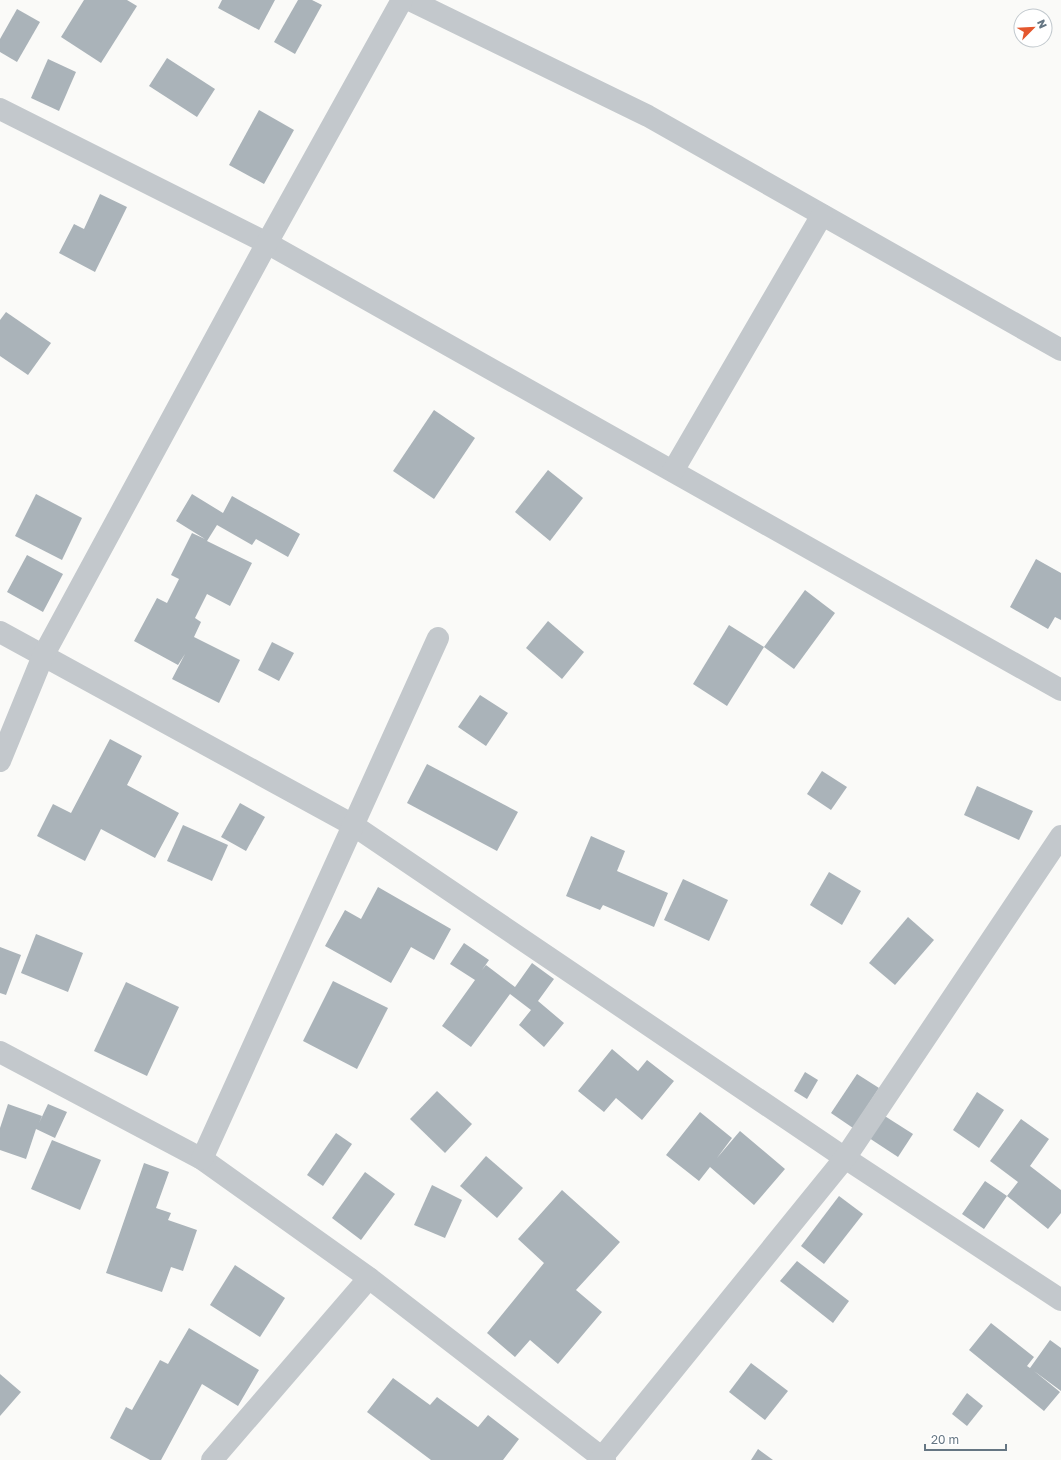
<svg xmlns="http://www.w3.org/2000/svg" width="1061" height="1460" viewBox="0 0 1061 1460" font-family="'Golos Text',sans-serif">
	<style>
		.building { fill: #aab3b9 }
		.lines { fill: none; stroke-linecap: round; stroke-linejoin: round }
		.street { stroke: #c3c8cc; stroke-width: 22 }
	</style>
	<rect width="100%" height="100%" fill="#fafaf8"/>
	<g class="building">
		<polygon points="84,0 127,0 137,6 101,63 61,37"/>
		<polygon points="222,0 275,0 259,30 218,8"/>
		<polygon points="298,0 312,0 322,5 295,54 274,42"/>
		<polygon points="17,9 40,22 17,62 0,52 0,39"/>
		<polygon points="167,58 215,89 197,117 149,86"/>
		<polygon points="48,59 76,72 59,111 31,98"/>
		<polygon points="259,110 294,130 264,184 229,165"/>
		<polygon points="100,194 127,207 95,272 59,253 74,224 84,229"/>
		<polygon points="6,312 51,343 28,375 0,356 0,320"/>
		<polygon points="434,410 475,438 434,499 393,471"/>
		<polygon points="548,470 583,498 550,541 515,512"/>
		<polygon points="36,494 82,518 62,560 15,536"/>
		<polygon points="192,494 223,513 232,496 300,534 288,557 256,539 252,545 217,525 207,541 252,563 230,606 207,594 195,618 201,622 194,637 240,660 219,703 172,679 185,654 178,665 134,641 157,598 167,603 179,579 171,575 192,533 205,539 176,521"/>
		<polygon points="27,555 63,574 43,612 7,592"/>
		<polygon points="1036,559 1061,573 1061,620 1055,617 1048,629 1010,607"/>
		<polygon points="805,590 835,613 794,669 764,647"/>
		<polygon points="548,621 584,652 562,679 526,648"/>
		<polygon points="729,625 764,647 727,706 693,684"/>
		<polygon points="272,642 294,653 279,681 258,670"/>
		<polygon points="480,695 508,713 486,746 458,727"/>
		<polygon points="110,739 142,756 127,785 179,813 155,858 101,829 85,861 37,836 53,804 71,813"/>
		<polygon points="427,764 518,812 497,851 407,803"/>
		<polygon points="822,771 847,787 831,810 807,794"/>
		<polygon points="977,786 1033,811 1019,840 964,815"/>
		<polygon points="240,803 265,817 246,851 221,837"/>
		<polygon points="183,825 228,845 212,881 167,861"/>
		<polygon points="591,836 625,851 617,871 668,893 654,927 603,905 600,910 566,896"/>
		<polygon points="829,872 861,891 842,925 810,905"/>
		<polygon points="683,879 728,900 709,941 664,920"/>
		<polygon points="378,887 451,929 434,960 411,947 391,983 325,946 345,910 361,919"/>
		<polygon points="908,917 934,940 895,985 869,963"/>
		<polygon points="36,934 83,953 68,992 21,973"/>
		<polygon points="464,943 489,960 482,970 486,965 515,987 532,963 554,979 538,1001 564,1023 544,1047 519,1025 531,1010 510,994 471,1047 442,1026 475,980 450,964"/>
		<polygon points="0,947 21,955 6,995 0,993"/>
		<polygon points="333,981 388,1008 357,1069 303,1041"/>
		<polygon points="126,982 179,1007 147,1076 94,1051"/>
		<polygon points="612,1049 638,1071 647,1060 674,1081 642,1120 616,1098 604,1112 578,1091"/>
		<polygon points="805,1072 818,1080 807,1099 794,1091"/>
		<polygon points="857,1074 879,1088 853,1128 831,1113"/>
		<polygon points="437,1091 472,1124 445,1153 410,1119"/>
		<polygon points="977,1092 1004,1110 979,1148 953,1130"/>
		<polygon points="8,1104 42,1116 39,1123 48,1104 67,1112 55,1138 36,1129 26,1159 0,1150 0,1128"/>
		<polygon points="700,1112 732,1138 717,1158 740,1131 785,1169 754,1205 710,1167 699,1181 666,1155"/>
		<polygon points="880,1113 913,1134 898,1157 866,1136"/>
		<polygon points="1021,1119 1049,1139 1030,1166 1061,1190 1061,1213 1048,1229 1007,1196 984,1229 962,1214 985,1181 1007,1196 1018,1182 990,1161"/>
		<polygon points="336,1133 352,1144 323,1186 307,1175"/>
		<polygon points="52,1140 101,1160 80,1210 31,1189"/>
		<polygon points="486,1156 523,1188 497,1218 460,1186"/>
		<polygon points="144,1163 169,1172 156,1208 171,1213 168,1220 197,1230 183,1271 171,1267 162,1292 106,1273"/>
		<polygon points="365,1172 395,1194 361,1240 332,1218"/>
		<polygon points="432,1185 462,1200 445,1238 414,1225"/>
		<polygon points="562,1190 620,1242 576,1290 602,1312 558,1364 530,1340 515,1357 487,1333 544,1263 518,1239"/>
		<polygon points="839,1196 863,1214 824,1264 801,1246"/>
		<polygon points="797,1261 849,1301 833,1323 780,1281"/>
		<polygon points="235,1265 285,1298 260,1337 210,1305"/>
		<polygon points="991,1323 1034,1357 1027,1366 1030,1368 1050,1340 1061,1348 1061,1391 1034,1371 1060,1392 1044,1411 969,1350"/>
		<polygon points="189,1328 259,1370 238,1406 202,1384 161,1460 150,1460 110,1438 126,1407 132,1410 160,1360 168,1364"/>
		<polygon points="751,1363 788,1391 765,1420 729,1392"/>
		<polygon points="0,1374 21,1392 0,1416"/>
		<polygon points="393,1378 430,1405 437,1397 478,1427 488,1415 519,1439 503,1460 431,1460 367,1412"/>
		<polygon points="967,1393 983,1406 967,1426 952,1414"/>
		<polygon points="758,1449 773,1460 751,1460"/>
	</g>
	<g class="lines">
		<g class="street">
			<polyline points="410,0 648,116 1061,350"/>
			<polyline points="0,109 267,243 1061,690"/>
			<polyline points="673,471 822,215"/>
			<polyline points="0,632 353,825 845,1158 1061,1300"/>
			<polyline points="0,761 43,656 267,243 402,0"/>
			<polyline points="0,1052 202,1159 369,1278 605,1460"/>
			<polyline points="202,1159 438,638"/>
			<polyline points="212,1460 369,1278"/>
			<polyline points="600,1460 845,1158 1061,836"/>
		</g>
	</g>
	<g transform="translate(1033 28) rotate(66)"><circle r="19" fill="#ffffff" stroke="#c1c8cd"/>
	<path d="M0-3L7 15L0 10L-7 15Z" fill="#e4572e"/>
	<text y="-6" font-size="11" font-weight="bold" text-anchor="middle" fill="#657683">N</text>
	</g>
	<path d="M925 1444v6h81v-6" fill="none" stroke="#657683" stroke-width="2"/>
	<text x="931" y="1444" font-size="12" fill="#657683" stroke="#ffffff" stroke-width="3" paint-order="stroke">20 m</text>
</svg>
